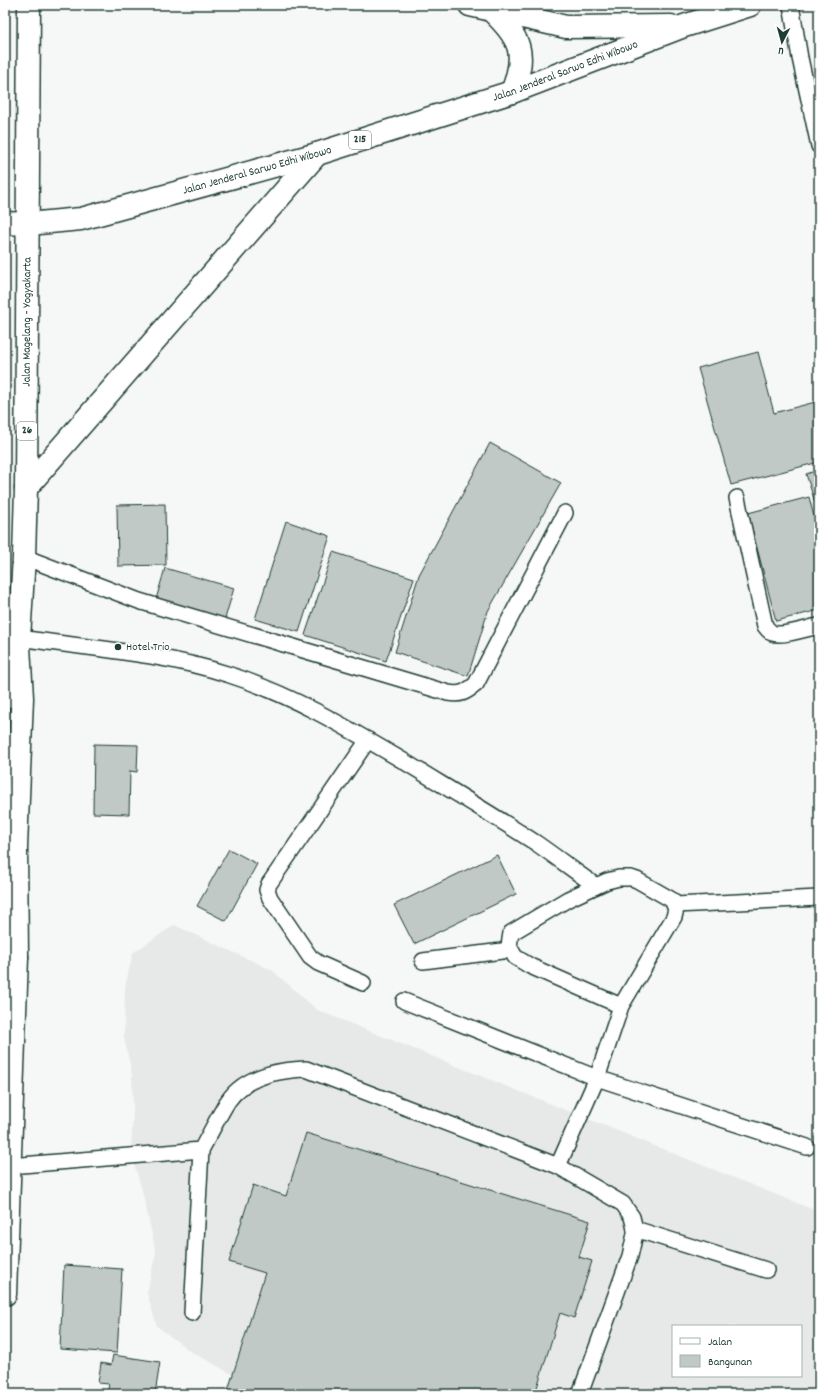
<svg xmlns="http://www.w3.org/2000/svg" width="824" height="1399" viewBox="0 0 824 1399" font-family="Dekko,sans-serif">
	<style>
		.built { fill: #e6e9e8; fill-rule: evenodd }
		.building { fill: #c0c9c6; stroke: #1f3d34 }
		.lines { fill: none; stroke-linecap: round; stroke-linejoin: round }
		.service-casing { stroke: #1f3d34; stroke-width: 18 }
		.secondary-casing { stroke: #1f3d34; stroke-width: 25 }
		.primary-casing { stroke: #1f3d34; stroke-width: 25 }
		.trunk-casing { stroke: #1f3d34; stroke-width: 25 }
		.service { stroke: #fff; stroke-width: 15 }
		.secondary { stroke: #fff; stroke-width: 22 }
		.primary { stroke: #fff; stroke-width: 22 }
		.trunk { stroke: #fff; stroke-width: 22 }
		.poi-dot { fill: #1f3d34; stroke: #fff; stroke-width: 1.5 }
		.labels { text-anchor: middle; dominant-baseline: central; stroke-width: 3.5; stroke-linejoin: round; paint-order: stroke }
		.shield { fill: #fff; stroke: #627771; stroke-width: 1 }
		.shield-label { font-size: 11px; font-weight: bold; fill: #1f3d34 }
		.street-label { font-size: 12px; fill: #1f3d34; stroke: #fff }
		.poi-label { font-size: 12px; fill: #1f3d34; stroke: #fff; text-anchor: start }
	</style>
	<rect width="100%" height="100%" fill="#f6f7f7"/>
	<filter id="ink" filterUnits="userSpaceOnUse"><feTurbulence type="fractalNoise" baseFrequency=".025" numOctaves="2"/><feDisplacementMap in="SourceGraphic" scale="8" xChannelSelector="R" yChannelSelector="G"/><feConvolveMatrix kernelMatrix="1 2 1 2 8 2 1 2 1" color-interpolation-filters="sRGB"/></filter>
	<g filter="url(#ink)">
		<path class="built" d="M174,925L272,970L317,1010L819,1212V1394H287L232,1374L190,1351L157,1326L147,1293L156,1252L143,1194L131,1153L133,1112L132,1074L124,1038L125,987L133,953ZM673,1326H801V1376H673Z"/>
		<g class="building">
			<polygon points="758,352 774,413 819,401 819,462 731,485 698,368"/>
			<polygon points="490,443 561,483 488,611 468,676 395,652 419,575"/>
			<polygon points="819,470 819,515 806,474"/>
			<polygon points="809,497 819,536 819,610 776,621 748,513"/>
			<polygon points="165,504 166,565 118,566 117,505"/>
			<polygon points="286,521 330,536 299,632 255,619"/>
			<polygon points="333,552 414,578 386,661 305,635"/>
			<polygon points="165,568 234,588 224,622 155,603"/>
			<polygon points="94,744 138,745 137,772 130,771 129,814 93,813"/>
			<polygon points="229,849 257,864 226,921 197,906"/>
			<polygon points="497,855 516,894 414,944 394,905"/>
			<polygon points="306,1133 590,1221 579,1257 592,1261 574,1318 560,1313 535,1394 242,1394 228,1390 265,1273 229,1262 253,1185 286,1196"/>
			<polygon points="64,1265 122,1269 117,1353 60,1349"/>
			<polygon points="113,1355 160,1362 155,1394 107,1394 109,1384 98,1383 101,1363 111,1365"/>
		</g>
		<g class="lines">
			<g class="service-casing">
				<g id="service">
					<polyline points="791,5 800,58 819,146"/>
					<path d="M737,498L765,626C767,629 769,631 772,633C783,637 807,628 819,626"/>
					<path d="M24,557L139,601L448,693C461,695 465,693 476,684L565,513"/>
					<path d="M19,638C89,648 162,653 230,675C293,695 349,729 405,762C449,789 493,815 536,843C556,857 576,872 596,886"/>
					<polyline points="675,905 819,898"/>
					<polyline points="423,961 510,950"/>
					<polyline points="363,983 318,963 310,957 270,898 267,890 269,884 368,740"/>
					<polyline points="404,1001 597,1078 807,1147"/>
					<path d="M10,1166L201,1150C210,1134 218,1117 228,1101C245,1076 278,1070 306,1069L558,1166L623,1204L632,1217L635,1229V1234L630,1256L580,1394"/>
					<polyline points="558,1166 597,1078 621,1006 674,917 676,909 672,900 637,880 631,878 619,878 607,881 568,899 511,933 509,946 515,957 530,966 621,1006"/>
					<polyline points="635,1229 766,1270"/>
					<polyline points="192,1313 201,1150"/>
				</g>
			</g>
			<g class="secondary-casing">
				<polyline id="secondary" points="5,1294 17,957 16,847 22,698 19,647"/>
			</g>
			<g class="primary-casing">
				<g id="primary">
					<polyline points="470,5 566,27 671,26"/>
					<path d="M492,11C521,39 527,53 512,92"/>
					<path id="s1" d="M5,223L28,224L81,219L317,154L512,92L684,26L750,5"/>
				</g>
			</g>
			<g class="trunk-casing">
				<g id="trunk">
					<polyline points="26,488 317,154"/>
					<path id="s2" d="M5,697L19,638L24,557L26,488L29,5"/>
					<polyline points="5,932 17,957"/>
				</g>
			</g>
			<use href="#service" class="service"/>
			<use href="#secondary" class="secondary"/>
			<use href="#primary" class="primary"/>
			<use href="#trunk" class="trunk"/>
		</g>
	</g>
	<circle class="poi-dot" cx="118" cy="647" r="4"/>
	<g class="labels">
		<g class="shield">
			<rect x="349" y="131" width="22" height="18" rx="3"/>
			<rect x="17" y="422" width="20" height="18" rx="3"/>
		</g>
		<g class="shield-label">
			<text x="360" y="140">215</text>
			<text x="27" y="431">26</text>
		</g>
		<g class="street-label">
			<text stroke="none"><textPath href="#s1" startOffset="583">Jalan Jenderal Sarwo Edhi Wibowo</textPath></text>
			<text stroke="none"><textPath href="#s1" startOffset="259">Jalan Jenderal Sarwo Edhi Wibowo</textPath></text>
			<text stroke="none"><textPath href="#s2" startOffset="377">Jalan Magelang - Yogyakarta</textPath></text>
		</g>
		<g class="poi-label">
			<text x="126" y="647">Hotel Trio</text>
		</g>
	</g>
	<rect width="824" height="1399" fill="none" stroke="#fff" stroke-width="20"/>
	<rect x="10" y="10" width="804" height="1379" fill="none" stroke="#1f3d34" stroke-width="1.5" filter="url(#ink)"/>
	<rect x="672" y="1325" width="130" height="52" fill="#ffffff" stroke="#a5b1ae"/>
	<rect x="680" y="1338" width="20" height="6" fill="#ffffff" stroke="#a5b1ae"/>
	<text x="708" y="1345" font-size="12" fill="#1f3d34">Jalan</text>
	<rect x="680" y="1355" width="20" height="12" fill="#c0c9c6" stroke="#a5b1ae"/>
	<text x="708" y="1365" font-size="12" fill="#1f3d34">Bangunan</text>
	<g transform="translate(782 42) rotate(186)" stroke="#ffffff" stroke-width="3" paint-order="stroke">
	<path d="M0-3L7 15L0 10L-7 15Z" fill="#1f3d34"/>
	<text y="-6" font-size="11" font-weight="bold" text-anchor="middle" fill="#1f3d34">U</text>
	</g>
</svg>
